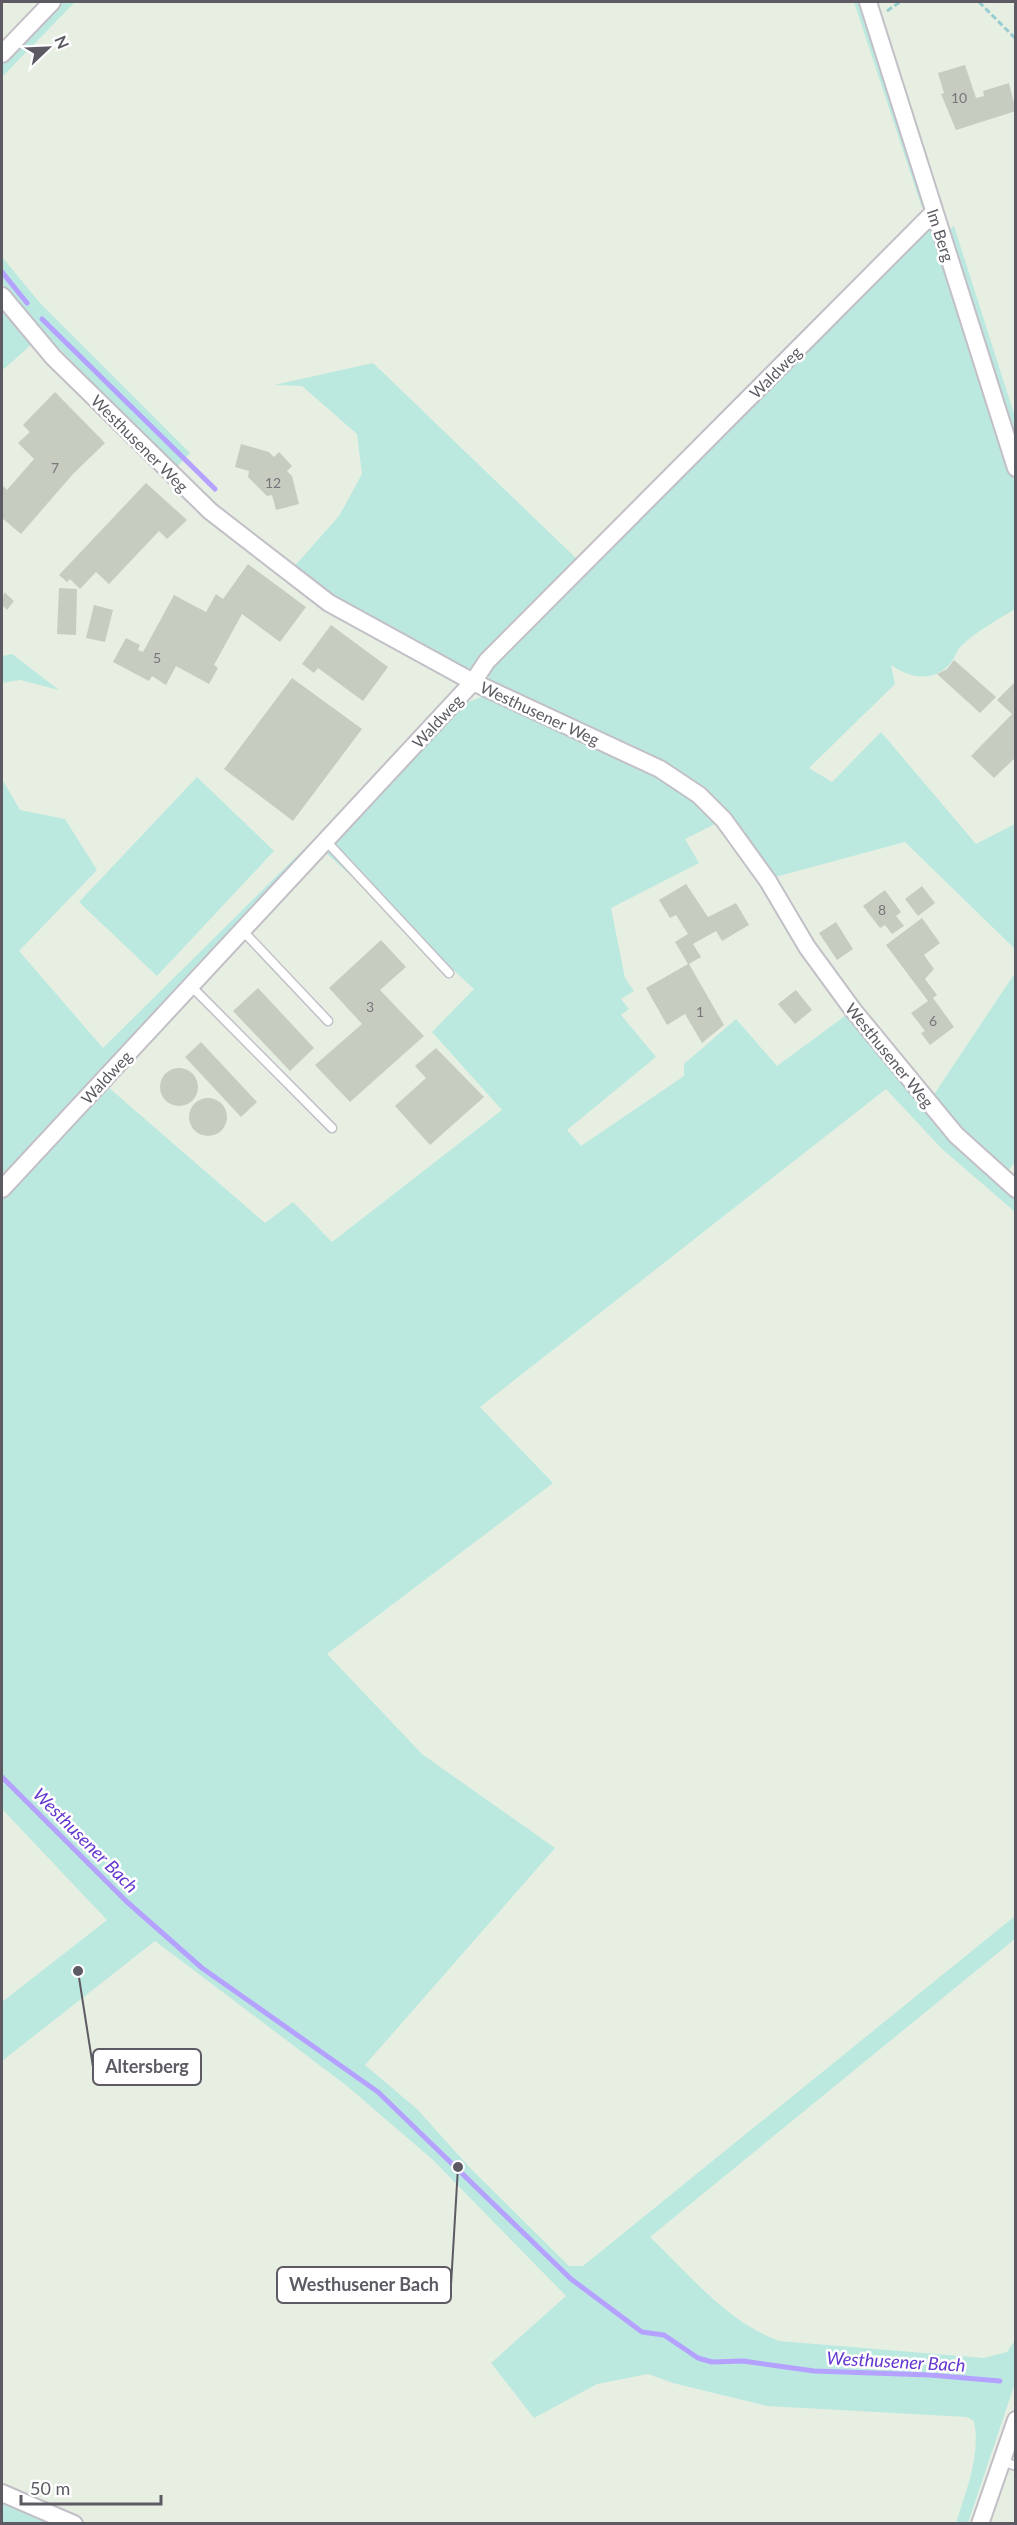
<svg xmlns="http://www.w3.org/2000/svg" width="1017" height="2525" viewBox="0 0 1017 2525" font-family="Lato,sans-serif">
	<style>
		.green { fill: #bbe9df }
		.lines { fill: none; stroke-linecap: round; stroke-linejoin: round }
		.stream { stroke: #b5a1ff; stroke-width: 5 }
		.building { fill: #c7ccc1 }
		.service-casing { stroke: #c2bfc7; stroke-width: 11 }
		.minor-casing { stroke: #c2bfc7; stroke-width: 20 }
		.path { stroke: #97cdd1; stroke-width: 3; stroke-dasharray: 6 3; stroke-linecap: butt }
		.service { stroke: #fff; stroke-width: 8 }
		.minor { stroke: #fff; stroke-width: 16 }
		.labels { text-anchor: middle; dominant-baseline: central; stroke-width: 5; stroke-linejoin: round; paint-order: stroke }
		.number-label { font-size: 14px; fill: #78767b }
		.street-label { font-size: 16px; fill: #5d5a64; stroke: #fff }
		.water-label { font-size: 18px; font-style: italic; fill: #6337cf; stroke: #fff }
		.leader { fill: none; stroke: #5d5a64; stroke-width: 2 }
		.callout-dot { fill: #5d5a64; stroke: #fff; stroke-width: 2 }
		.callout { fill: #fff; stroke: #5d5a64; stroke-width: 2 }
		.callout-label { font-size: 18px; text-anchor: middle; font-weight: bold; fill: #5d5a64 }
	</style>
	<rect width="100%" height="100%" fill="#e7efe2"/>
	<g class="green">
		<polygon points="61,2 75,2 2,77 2,62"/>
		<polygon points="854,2 862,2 924,200 922,208"/>
		<path d="M933,222L1015,482V609C997,620 977,631 962,645C957,649 956,656 952,661C936,683 911,679 891,665L895,684L809,768L832,782L881,732L976,844L1015,824V949L905,842L775,877L667,764L499,685L489,680L487,671Z"/>
		<polygon points="954,226 1015,417 1015,452 947,232"/>
		<polygon points="2,257 40,303 190,453 176,468 43,332 2,283"/>
		<polygon points="2,309 33,343 4,369 2,367"/>
		<polygon points="373,363 579,561 477,666 470,670 461,669 340,602 292,569 339,516 362,474 357,434 302,386 274,385"/>
		<polygon points="12,654 59,690 20,680 2,683 2,656"/>
		<path d="M486,695L658,775L719,822L685,839L699,863L611,908L625,978L634,991L621,999L629,1009L621,1015L656,1057L567,1130L581,1146L684,1076V1064L736,1019L777,1066L849,1013L953,1144L1015,1198V1212L941,1148L886,1089L480,1407L553,1483L327,1654L422,1754L555,1848L365,2065L417,2109L471,2169L569,2266H583L1015,1916V1939L650,2237C689,2274 727,2322 779,2341L984,2358L1007,2352L1015,2340V2383L968,2523H956C966,2490 981,2456 974,2421L967,2417L767,2406L673,2383L648,2374L597,2384L534,2418L491,2363L566,2296L433,2160L347,2086L155,1941L2,2061V2002L107,1920L2,1809V1198L108,1087L265,1223L293,1202L332,1242L502,1110L432,1032L474,989L325,852L459,706Z"/>
		<polygon points="197,777 274,851 157,976 79,902"/>
		<polygon points="2,779 20,810 65,819 97,870 19,951 103,1048 309,844 237,929 2,1181"/>
		<polygon points="1015,973 1015,1162 1007,1172 962,1131 933,1096"/>
		<polygon points="2,2499 59,2523 2,2523"/>
	</g>
	<g class="lines">
		<g class="stream">
			<polyline points="2,272 27,303"/>
			<polyline points="42,319 215,489"/>
			<polyline points="2,1777 126,1901 202,1968 378,2092 571,2279 642,2332 664,2335 698,2358 712,2362 743,2361 814,2371 930,2375 1000,2381"/>
		</g>
	</g>
	<g class="building">
		<polygon points="965,65 976,98 984,96 983,91 1009,83 1016,111 956,130 941,94 944,93 938,73"/>
		<polygon points="55,392 105,443 73,474 21,534 2,518 2,485 7,490 34,459 18,443 30,432 23,425"/>
		<polygon points="241,444 269,452 274,457 279,452 292,466 287,471 292,476 299,504 276,510 272,495 267,496 248,477 249,471 235,467"/>
		<polygon points="146,483 187,520 167,539 159,531 109,584 96,572 80,589 70,579 67,582 59,575"/>
		<polygon points="248,564 306,607 280,642 242,614 214,665 218,668 209,684 176,666 166,685 152,676 149,681 113,662 126,638 140,645 138,650 143,652 174,595 206,612 216,594 223,599"/>
		<polygon points="59,588 77,589 76,635 57,634"/>
		<polygon points="4,592 14,601 7,610 2,605"/>
		<polygon points="94,605 113,610 105,642 86,638"/>
		<polygon points="331,625 388,667 363,701 318,668 314,673 302,664"/>
		<polygon points="954,660 996,697 980,713 937,674 947,669"/>
		<polygon points="292,678 362,729 293,821 224,769"/>
		<polygon points="1016,681 1016,757 994,778 971,756 1012,714 997,700"/>
		<polygon points="686,884 708,917 736,903 749,925 722,941 716,931 693,944 701,957 689,964 724,1025 702,1043 685,1014 667,1025 646,988 688,964 675,942 688,934 676,915 670,918 659,900"/>
		<polygon points="922,886 935,903 918,916 905,899"/>
		<polygon points="885,890 901,912 896,916 904,926 892,934 885,925 880,928 863,906"/>
		<polygon points="922,918 940,943 924,955 934,969 925,979 937,995 933,998 954,1027 930,1045 921,1033 925,1031 911,1013 928,1001 886,945"/>
		<polygon points="836,922 853,949 837,960 819,933"/>
		<polygon points="381,940 406,967 380,990 424,1036 350,1102 315,1065 362,1024 329,988"/>
		<polygon points="258,988 314,1048 290,1071 233,1011"/>
		<polygon points="796,990 812,1010 795,1024 778,1004"/>
		<polygon points="201,1042 257,1102 241,1117 185,1057"/>
		<polygon points="436,1048 484,1097 430,1145 395,1106 426,1078 415,1066"/>
		<circle cx="179" cy="1087" r="19"/>
		<circle cx="208" cy="1117" r="19"/>
	</g>
	<g class="lines">
		<g class="service-casing">
			<g id="service">
				<polyline points="326,841 449,973"/>
				<polyline points="242,930 328,1021"/>
				<polyline points="190,985 332,1128"/>
				<polyline points="1001,2461 1016,2466"/>
			</g>
		</g>
		<g class="minor-casing">
			<g id="minor">
				<polyline points="868,2 1016,468"/>
				<polyline points="2,54 52,2"/>
				<polyline points="2,296 53,357 210,511 329,603 473,682 660,769 699,795 724,820 768,881 807,947 853,1010 956,1135 1016,1189"/>
				<polyline points="2,1189 473,682 487,661 934,212"/>
				<polyline points="2,2493 74,2524"/>
				<polyline points="980,2524 1016,2420"/>
			</g>
		</g>
		<g class="path">
			<polyline points="979,2 1016,39"/>
			<polyline points="887,11 900,2"/>
		</g>
		<use href="#service" class="service"/>
		<use href="#minor" class="minor"/>
	</g>
	<g class="labels">
		<g class="number-label">
			<text x="959" y="97">10</text>
			<text x="55" y="467">7</text>
			<text x="273" y="482">12</text>
			<text x="157" y="657">5</text>
			<text x="882" y="909">8</text>
			<text x="370" y="1006">3</text>
			<text x="700" y="1011">1</text>
			<text x="933" y="1020">6</text>
		</g>
		<g class="street-label">
			<text transform="translate(941 235) rotate(72)">Im Berg</text>
			<text transform="translate(775 372) rotate(-45)">Waldweg</text>
			<text transform="translate(140 443) rotate(45)">Westhusener Weg</text>
			<text transform="translate(540 713) rotate(25)">Westhusener Weg</text>
			<text transform="translate(437 721) rotate(-47)">Waldweg</text>
			<text transform="translate(890 1055) rotate(51)">Westhusener Weg</text>
			<text transform="translate(106 1077) rotate(-47)">Waldweg</text>
		</g>
		<g class="water-label">
			<text transform="translate(86 1840) rotate(45)">Westhusener Bach</text>
			<text transform="translate(896 2361) rotate(3)">Westhusener Bach</text>
		</g>
	</g>
	<path class="leader" d="M78 1971L93 2067M458 2167L451 2285"/>
	<g class="callout-dot">
		<circle cx="78" cy="1971" r="6"/>
		<circle cx="458" cy="2167" r="6"/>
	</g>
	<g class="callout">
		<rect x="93" y="2049" width="108" height="36" rx="6"/>
		<rect x="277" y="2267" width="174" height="36" rx="6"/>
	</g>
	<g class="callout-label">
		<text x="147" y="2073">Altersberg</text>
		<text x="364" y="2291">Westhusener Bach</text>
	</g>
	<rect width="1017" height="2525" fill="none" stroke="#5d5a64" stroke-width="6"/>
	<g transform="translate(48 48) rotate(67)" stroke="#ffffff" stroke-width="4.5" paint-order="stroke">
	<path d="M0-4.5L10 22L0 15L-10 22Z" fill="#5d5a64"/>
	<text y="-9" font-size="16" font-weight="bold" text-anchor="middle" fill="#5d5a64">N</text>
	</g>
	<path d="M21 2495v9h140v-9" fill="none" stroke="#5d5a64" stroke-width="3"/>
	<text x="30" y="2495" font-size="18" fill="#5d5a64" stroke="#ffffff" stroke-width="4.5" paint-order="stroke">50 m</text>
</svg>
